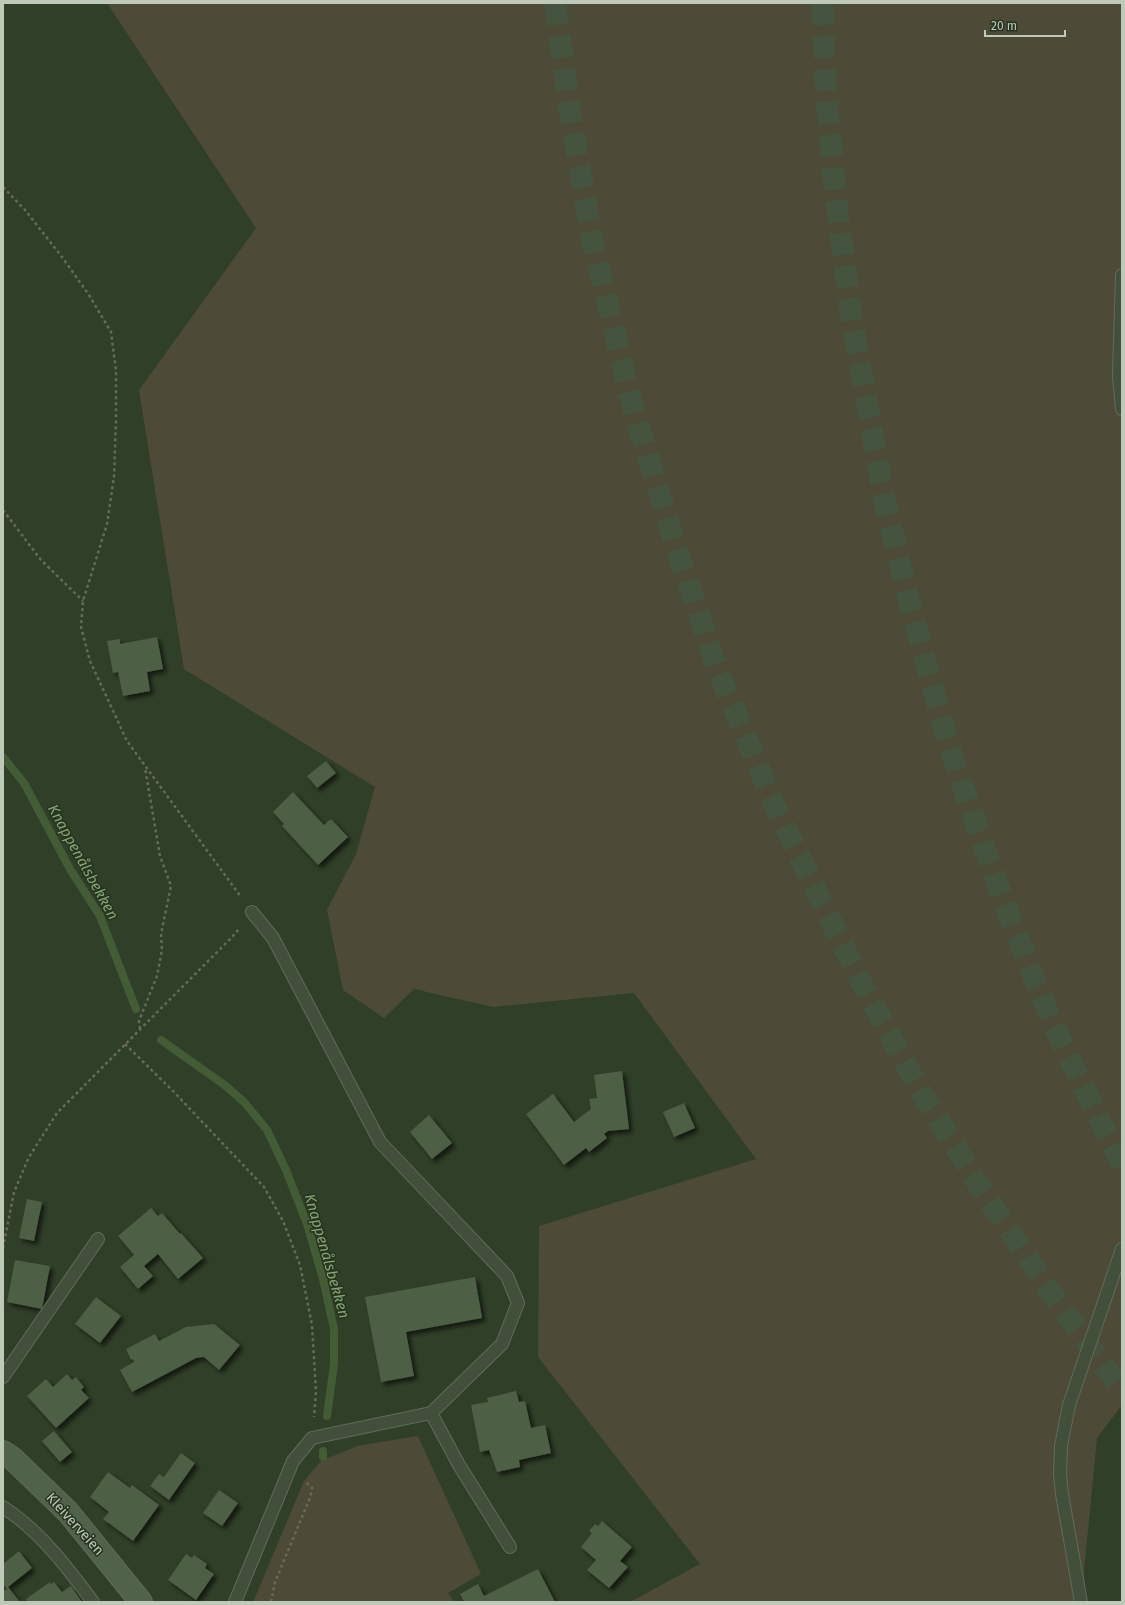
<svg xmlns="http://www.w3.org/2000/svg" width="1125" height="1605" viewBox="0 0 1125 1605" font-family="'Fira Sans',sans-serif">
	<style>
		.green { fill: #4d4b37 }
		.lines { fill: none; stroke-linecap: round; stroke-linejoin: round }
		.stream { stroke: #445c36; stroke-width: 8 }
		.building { fill: #4e5e44; filter: url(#shadow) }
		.highway-tunnel { stroke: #45543e; stroke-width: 22; stroke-dasharray: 22 11; stroke-linecap: butt }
		.lane-casing { stroke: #606c59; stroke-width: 14 }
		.secondary-casing { stroke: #606c59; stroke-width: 24 }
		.path { stroke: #666a56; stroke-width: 2.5; stroke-dasharray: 3 3; stroke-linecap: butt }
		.lane { stroke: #424f3b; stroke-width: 12 }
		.secondary { stroke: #51624a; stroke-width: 22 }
		.labels { text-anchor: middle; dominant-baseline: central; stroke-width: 3; stroke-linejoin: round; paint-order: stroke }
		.street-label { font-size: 14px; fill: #bec9b8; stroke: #273420 }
		.water-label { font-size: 15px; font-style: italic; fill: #86a674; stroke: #273420 }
	</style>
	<defs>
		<filter id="shadow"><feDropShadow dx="3.5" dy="3.5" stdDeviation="2" flood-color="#0009"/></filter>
	</defs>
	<rect width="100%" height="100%" fill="#303f28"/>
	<g class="green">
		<polygon points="107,3 1122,3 1122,1405 1097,1438 1081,1602 630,1602 700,1564 538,1357 539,1226 756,1159 634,993 493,1007 414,989 384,1018 343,990 327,910 356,854 375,787 184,669 139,390 256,228"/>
		<polygon points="418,1436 481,1574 448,1593 454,1602 253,1602 304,1481 321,1461 357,1446"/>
	</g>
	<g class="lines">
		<g class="stream">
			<polyline points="3,757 24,783 70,869 100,916 136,1009"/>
			<polyline points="161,1040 226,1086 245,1103 267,1130 286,1170 307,1224 323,1279 334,1329 334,1364 327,1416"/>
			<polyline points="323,1451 323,1457"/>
		</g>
	</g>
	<g class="building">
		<polygon points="157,637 163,669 147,672 150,691 123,696 118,672 113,673 107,641 120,639 120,644"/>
		<polygon points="326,761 336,773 317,788 307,776"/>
		<polygon points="293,792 324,825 331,819 348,837 318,865 282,826 284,824 273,812"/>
		<polygon points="622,1071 629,1129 608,1131 604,1134 607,1138 589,1152 586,1148 564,1165 526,1114 553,1094 574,1122 591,1109 589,1099 597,1098 594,1075"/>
		<polygon points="684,1103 695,1128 674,1137 663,1112"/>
		<polygon points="429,1115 452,1143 432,1159 410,1132"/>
		<polygon points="27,1199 42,1202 34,1241 19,1238"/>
		<polygon points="151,1208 158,1216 162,1213 180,1234 181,1233 203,1258 178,1279 158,1254 144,1266 153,1276 138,1289 120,1267 134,1255 118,1236"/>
		<polygon points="15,1260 50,1266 42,1309 7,1302"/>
		<polygon points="475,1277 482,1318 406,1332 414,1376 381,1382 365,1297"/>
		<polygon points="96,1297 121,1316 100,1343 75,1324"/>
		<polygon points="214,1324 240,1345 219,1370 204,1357 196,1358 132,1392 120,1370 134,1362 133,1359 131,1360 126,1349 155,1334 159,1341 186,1327"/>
		<polygon points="67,1374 72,1380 76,1377 84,1387 81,1390 89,1398 56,1428 27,1396 46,1379 53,1387"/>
		<polygon points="516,1391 519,1402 525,1401 531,1428 545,1425 551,1453 519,1460 520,1467 497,1472 489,1450 480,1452 471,1405 488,1402 487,1398"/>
		<polygon points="54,1431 72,1452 60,1462 42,1441"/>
		<polygon points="181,1453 195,1463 169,1500 150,1486 159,1474 164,1477"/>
		<polygon points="108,1472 130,1488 132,1485 159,1505 133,1541 103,1519 109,1512 90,1497"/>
		<polygon points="219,1490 238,1503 222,1526 203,1513"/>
		<polygon points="602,1521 632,1547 620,1561 628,1567 609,1588 587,1570 596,1560 581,1547 592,1533 589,1531 595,1524 598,1526"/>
		<polygon points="19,1551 32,1568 8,1587 20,1602 3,1602 3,1591 7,1589 3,1584 3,1564"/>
		<polygon points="186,1554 192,1558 194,1555 207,1564 205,1568 214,1574 196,1600 168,1580"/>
		<polygon points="538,1569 555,1602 464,1602 460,1594 478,1584 484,1596"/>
		<polygon points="50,1582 51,1584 54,1582 62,1592 71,1586 82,1602 28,1602 26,1599"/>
	</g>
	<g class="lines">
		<g class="highway-tunnel">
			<polyline points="555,3 570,112 591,235 630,397 669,525 718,671 777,811 862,984 921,1092 985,1195 1059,1304 1122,1390"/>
			<polyline points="822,3 826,91 835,192 851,314 884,499 910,604 948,744 1007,911 1052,1022 1122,1165"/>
		</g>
		<g class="lane-casing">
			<g id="lane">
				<polyline points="1122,275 1119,376 1122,409"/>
				<polyline points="3,1377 98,1239"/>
				<polyline points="431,1413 459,1465 510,1547"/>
				<path d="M3,1507C40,1531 67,1567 93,1602"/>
				<polyline points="235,1602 293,1461 312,1438 431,1413 502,1344 518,1303 507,1276 380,1142 273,938 252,912"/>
				<polyline points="1081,1602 1062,1494 1060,1474 1061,1446 1069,1405 1122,1249"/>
			</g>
		</g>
		<g class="secondary-casing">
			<polyline id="secondary" points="3,1452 12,1458 68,1512 141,1602"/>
		</g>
		<g class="path">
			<polyline points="3,187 25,210 62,257 89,295 111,332 116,371 116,419 114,477 107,524 83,601 81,627 90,661 127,741 241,897"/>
			<polyline points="3,510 41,560 83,601"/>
			<polyline points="140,1029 139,1021 157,976 162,950 161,934 171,886 160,856 145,768"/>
			<polyline points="125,1044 173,1091 264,1187 283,1221 300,1265 312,1325 316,1392 314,1417"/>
			<polyline points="3,1248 14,1192 29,1157 57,1113 232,937 240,928"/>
			<polyline points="271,1602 275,1582 310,1498 312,1488 305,1481"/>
		</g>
		<use href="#lane" class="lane"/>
		<use href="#secondary" class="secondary"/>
	</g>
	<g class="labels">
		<g class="street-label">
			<text transform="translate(75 1524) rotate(48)">Kleiverveien</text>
		</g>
		<g class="water-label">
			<text transform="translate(83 862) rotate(61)">Knappenålsbekken</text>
			<text transform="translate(327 1256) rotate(74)">Knappenålsbekken</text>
		</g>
	</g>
	<rect width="1125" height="1605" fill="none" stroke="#bec9b8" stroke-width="8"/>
	<path d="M985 30v6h80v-6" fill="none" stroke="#bec9b8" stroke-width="2"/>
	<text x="991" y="30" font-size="12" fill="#bec9b8" stroke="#273420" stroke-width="3" paint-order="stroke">20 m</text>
</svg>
